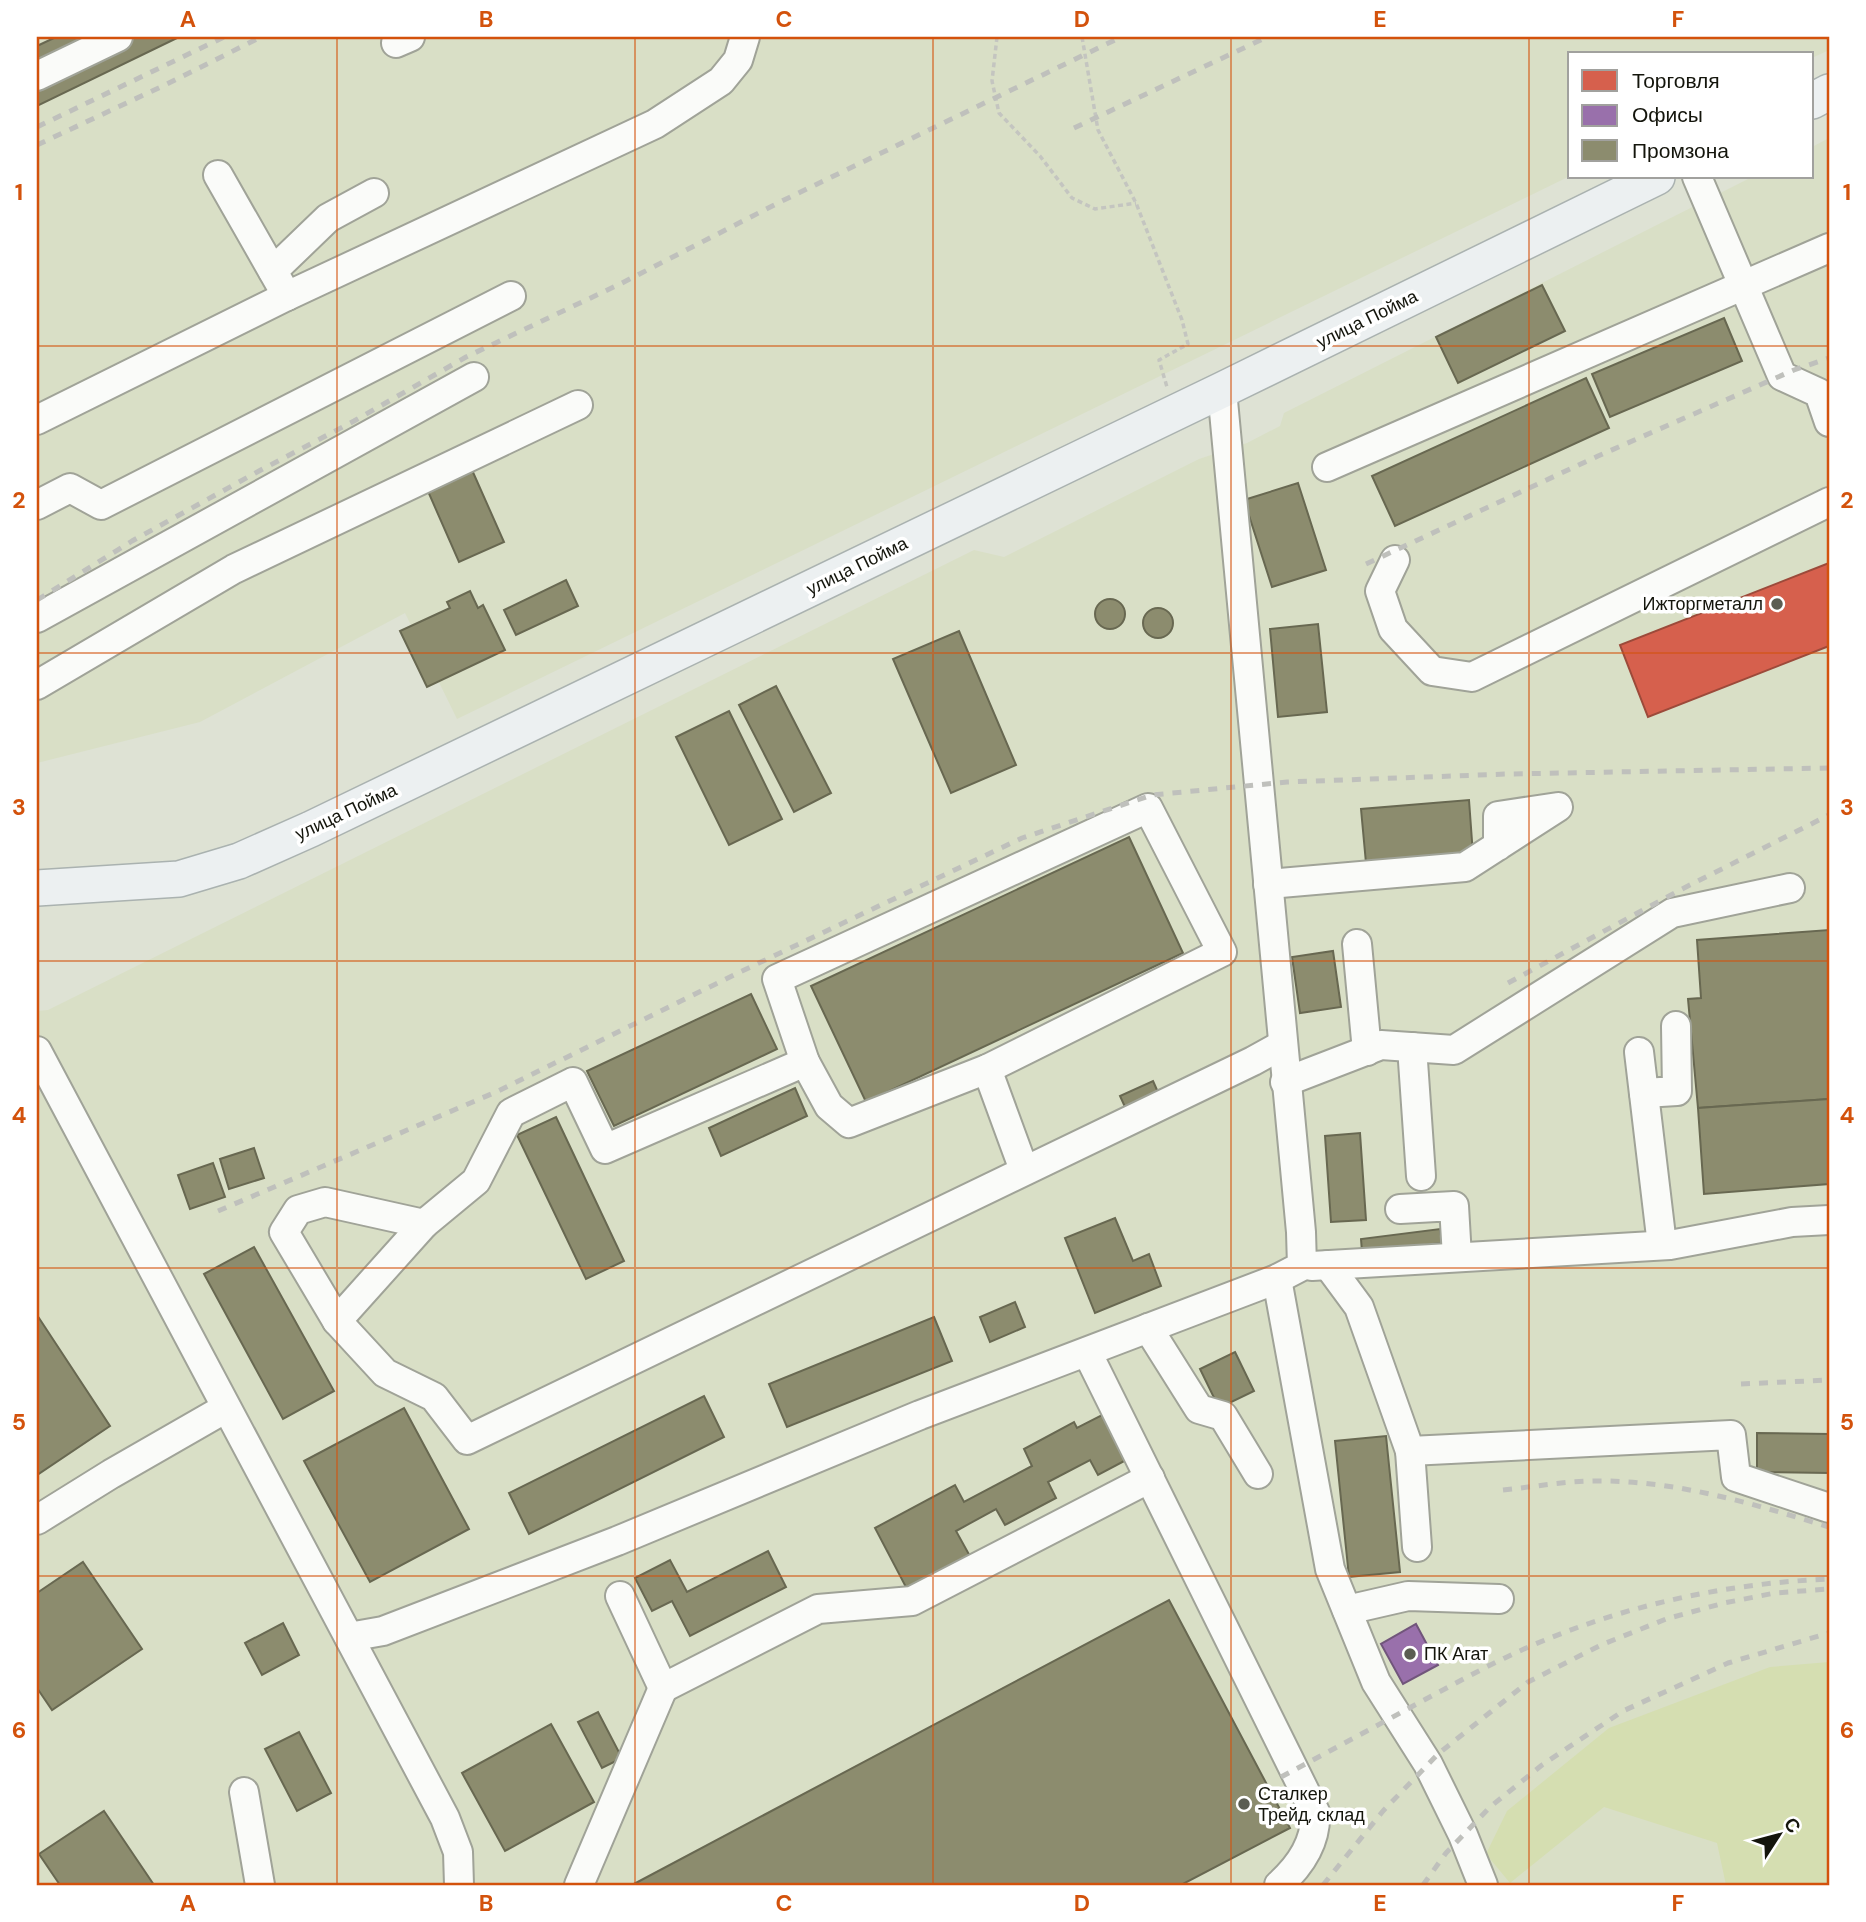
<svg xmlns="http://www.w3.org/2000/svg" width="1866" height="1922" viewBox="0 0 1866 1922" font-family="'DM Sans',sans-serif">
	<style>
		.built { fill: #d9dfc6 }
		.grass { fill: #d5deb1 }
		.shops { fill: #d6604d; stroke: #9c4a3a; stroke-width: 2 }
		.offices { fill: #9970ab; stroke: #71557b; stroke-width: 2 }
		.industry { fill: #8c8c6e; stroke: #686851; stroke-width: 2 }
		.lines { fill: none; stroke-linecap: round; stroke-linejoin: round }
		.minor-casing { stroke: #a0a398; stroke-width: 32 }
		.major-casing { stroke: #aab2b0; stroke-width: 38 }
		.path { stroke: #c4c5c0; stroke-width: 3.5; stroke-dasharray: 5 3.5; stroke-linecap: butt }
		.minor { stroke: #fafbf9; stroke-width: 28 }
		.major { stroke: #ecf0f1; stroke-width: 35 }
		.rail { stroke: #bfc0bc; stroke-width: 5; stroke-dasharray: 9 9; stroke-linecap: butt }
		.grid { fill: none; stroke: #d3520c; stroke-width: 2; stroke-opacity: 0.55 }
		.poi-dot { fill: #5b5d52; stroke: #fff; stroke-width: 2.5 }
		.labels { text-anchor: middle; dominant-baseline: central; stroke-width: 7; stroke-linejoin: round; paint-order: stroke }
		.street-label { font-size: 18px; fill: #14150c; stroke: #fff }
		.poi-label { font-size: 18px; fill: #14150c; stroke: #fff; text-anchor: start }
		.neatline { fill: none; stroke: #d3520c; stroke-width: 2.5 }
		.grid-label { font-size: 23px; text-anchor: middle; font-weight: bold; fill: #d3520c }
	</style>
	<rect width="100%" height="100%" fill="#dee2d4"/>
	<g class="built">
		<polygon points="46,37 1829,37 1829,50 1812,58 1812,54 1570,54 1570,176 457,719 405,613 200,722 37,763 37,41"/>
		<polygon points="1829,138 1829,1885 37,1885 37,1011 48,1010 974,550 1004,557 1199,459 1247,443 1280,426 1284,413 1752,177 1812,177 1812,147"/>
	</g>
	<polygon class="grass" points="1829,1662 1829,1885 1726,1885 1717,1843 1604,1807 1510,1883 1486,1854 1507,1811 1609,1728 1770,1667"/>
	<polygon class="shops" points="1829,563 1829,646 1648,717 1620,645"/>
	<polygon class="offices" points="1416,1624 1438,1665 1403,1684 1381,1644"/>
	<g class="industry">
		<polygon points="56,37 95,37 37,65 37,46"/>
		<polygon points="134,37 179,37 37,106 37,84"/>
		<polygon points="1542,285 1565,331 1458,383 1436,337"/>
		<polygon points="1724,318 1742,361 1610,417 1592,374"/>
		<polygon points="1586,378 1609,428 1395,526 1372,476"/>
		<polygon points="472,470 504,542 459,562 427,489"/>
		<polygon points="1298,483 1326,570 1272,587 1244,500"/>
		<polygon points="566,580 578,606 516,635 504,610"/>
		<polygon points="470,591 478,608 483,605 505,650 427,687 400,631 450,608 447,602"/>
		<circle cx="1110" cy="614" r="15"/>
		<circle cx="1158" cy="623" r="15"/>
		<polygon points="1318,624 1327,712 1278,717 1270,629"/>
		<polygon points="959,631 1016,765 951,793 893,659"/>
		<polygon points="776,686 831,793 794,812 739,705"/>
		<polygon points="729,711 782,819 729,845 676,737"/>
		<polygon points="1469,800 1473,855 1366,863 1361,809"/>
		<polygon points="1129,837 1183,953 866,1102 811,986"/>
		<polygon points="1829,930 1829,1099 1698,1108 1688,999 1701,998 1697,940"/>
		<polygon points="1333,951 1341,1007 1300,1013 1292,957"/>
		<polygon points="751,994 777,1049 614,1126 587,1071"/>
		<polygon points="1153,1081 1169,1117 1136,1131 1120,1096"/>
		<polygon points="795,1088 807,1116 721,1156 709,1128"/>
		<polygon points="1829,1099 1829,1184 1704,1194 1698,1108"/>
		<polygon points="556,1117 624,1261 586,1279 517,1135"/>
		<polygon points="1360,1133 1366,1220 1331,1222 1325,1136"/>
		<polygon points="254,1148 264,1178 229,1189 220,1159"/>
		<polygon points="213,1163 225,1197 190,1209 178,1175"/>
		<polygon points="1115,1218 1133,1261 1149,1254 1161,1286 1095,1313 1065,1238"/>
		<polygon points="1440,1229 1442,1243 1362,1252 1361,1239"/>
		<polygon points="254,1247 334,1391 283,1419 204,1274"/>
		<polygon points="1015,1302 1025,1327 990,1342 980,1317"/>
		<polygon points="37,1315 110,1426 37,1475"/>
		<polygon points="934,1317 952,1361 787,1427 769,1384"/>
		<polygon points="1235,1352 1254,1391 1219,1408 1200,1369"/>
		<polygon points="704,1396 724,1437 529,1534 509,1493"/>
		<polygon points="404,1408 469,1529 370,1582 304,1461"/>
		<polygon points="1104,1414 1128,1459 1098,1475 1090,1460 1048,1482 1056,1498 1005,1525 996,1509 956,1531 971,1558 908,1591 875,1528 955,1485 964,1502 1032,1466 1024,1449 1074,1422 1077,1428"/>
		<polygon points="1757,1433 1829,1434 1829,1473 1757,1472"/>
		<polygon points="1386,1436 1400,1572 1349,1577 1335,1441"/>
		<polygon points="768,1551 786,1587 690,1636 672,1601 652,1611 635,1578 670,1560 687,1592"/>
		<polygon points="83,1562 142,1649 52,1710 37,1688 37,1593"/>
		<polygon points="1169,1600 1290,1828 1181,1885 632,1885"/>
		<polygon points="283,1623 299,1655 262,1675 245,1643"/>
		<polygon points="598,1712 622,1758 602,1768 578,1722"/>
		<polygon points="551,1724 594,1802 505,1851 462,1773"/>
		<polygon points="299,1732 331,1793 297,1811 265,1749"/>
		<polygon points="104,1811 154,1885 60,1885 39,1854"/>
	</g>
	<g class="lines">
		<g class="minor-casing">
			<g id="minor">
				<polyline points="396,43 410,37"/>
				<polyline points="37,76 118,37"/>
				<polyline points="218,175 287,296"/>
				<polyline points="1697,177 1782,376 1819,393 1829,422"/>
				<polyline points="273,271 328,218 374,193"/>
				<polyline points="37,420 287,296 655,124 721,81 738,60 745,37"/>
				<polyline points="1327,467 1829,248"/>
				<polyline points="37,505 70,488 101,505 511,296"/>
				<polyline points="1395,560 1380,591 1393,629 1432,671 1472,677 1829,502"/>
				<polyline points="37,618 474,377"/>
				<polyline points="37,685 234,569 578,405"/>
				<polyline points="1268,884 1465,867 1558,807 1498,816 1498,846"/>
				<polyline points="1357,944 1367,1051"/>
				<polyline points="1412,1047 1421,1176"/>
				<polyline points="37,1051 445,1818 458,1852 459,1885"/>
				<polyline points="1639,1052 1662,1245"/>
				<polyline points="805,1062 777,979 1148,808 1222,952 987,1069"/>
				<polyline points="1285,1082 1381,1045 1454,1050 1672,913 1790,888"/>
				<polyline points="1644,1093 1677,1091 1676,1026"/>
				<polyline points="1024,1170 987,1069 849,1123 829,1106 805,1062 605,1149 573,1082 511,1113 476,1181 424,1224 325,1202 298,1210 284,1232 337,1321 385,1373 434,1397 467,1440 1253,1061 1282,1045"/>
				<polyline points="1400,1209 1454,1206 1457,1257"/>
				<polyline points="1328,1265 1359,1307 1410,1451 1731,1435 1736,1477 1829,1508"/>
				<polyline points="1312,1266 1670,1245 1792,1222 1829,1220"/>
				<polyline points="1277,1279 1330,1569 1376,1682 1428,1764 1463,1835 1483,1885"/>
				<polyline points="337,1321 424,1224"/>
				<polyline points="1148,1328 1199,1409 1223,1416 1258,1474"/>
				<path d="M1087,1352L1315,1812C1317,1842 1300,1866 1279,1885"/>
				<polyline points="1410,1451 1417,1547"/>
				<polyline points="37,1520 111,1474 226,1408"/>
				<polyline points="620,1596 663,1688 818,1609 912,1601 1150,1478"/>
				<polyline points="1347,1610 1408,1596 1499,1599"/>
				<polyline points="349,1637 383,1631 617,1541 920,1415 1277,1279 1302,1266 1301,1232 1222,390"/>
				<polyline points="244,1792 260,1885"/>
				<polyline points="579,1885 663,1688"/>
			</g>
		</g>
		<g class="major-casing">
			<g id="major">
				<polyline points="1812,101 1829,92"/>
				<polyline points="37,888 179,879 239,861 311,829 1222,390 1657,177"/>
			</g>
		</g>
		<g class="path">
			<polyline points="997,37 992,81 999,113 1040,156 1072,198 1095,209 1136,203"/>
			<polyline points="1082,37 1098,130 1136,203 1182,320 1188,344 1159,360 1167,387"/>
		</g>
		<use href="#minor" class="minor"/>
		<use href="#major" class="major"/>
		<g class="rail">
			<polyline points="37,127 224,37"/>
			<polyline points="1074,128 1267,37"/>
			<polyline points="37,145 167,84 261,37"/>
			<polyline points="1366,564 1598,456 1794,370 1829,358"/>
			<polyline points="37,600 132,541 259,471 354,421 466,357 620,284 780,202 1121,37"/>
			<polyline points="1508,983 1682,889 1829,815"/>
			<polyline points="218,1211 496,1092 740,972 1022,838 1152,795 1287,782 1508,774 1829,768"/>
			<polyline points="1741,1384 1829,1380"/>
			<path d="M1503,1490C1532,1487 1560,1482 1589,1481C1672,1479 1751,1503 1829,1527"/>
			<path d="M1281,1777C1330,1751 1378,1725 1426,1699C1467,1677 1507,1655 1550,1638C1639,1602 1734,1583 1829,1579"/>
			<polyline points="1323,1885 1383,1811 1438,1754 1528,1682 1601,1645 1666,1619 1724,1603 1775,1593 1829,1589"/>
			<polyline points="1423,1885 1446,1853 1490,1807 1542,1765 1623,1711 1728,1663 1829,1633"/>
		</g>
	</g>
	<path class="grid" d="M337,37V1885M635,37V1885M933,37V1885M1231,37V1885M1529,37V1885M37,346H1829M37,653H1829M37,961H1829M37,1268H1829M37,1576H1829"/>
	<g class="poi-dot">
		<circle cx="1777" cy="604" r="7"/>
		<circle cx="1410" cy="1654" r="7"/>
		<circle cx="1244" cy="1804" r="7"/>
	</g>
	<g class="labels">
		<g class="street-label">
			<text transform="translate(1367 319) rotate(-26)">улица Пойма</text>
			<text transform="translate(857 566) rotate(-26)">улица Пойма</text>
			<text transform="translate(346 812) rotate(-25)">улица Пойма</text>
		</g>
		<g class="poi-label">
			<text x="1763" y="604" text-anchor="end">Ижторгметалл</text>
			<text x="1424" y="1654">ПК Агат</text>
			<text x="1258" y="1794">Сталкер<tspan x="1258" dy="21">Трейд, склад</tspan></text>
		</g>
	</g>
	<rect width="1866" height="1922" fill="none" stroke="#ffffff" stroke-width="77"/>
	<rect x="1568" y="52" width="245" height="126" fill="#ffffff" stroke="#a1a19e" stroke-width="2"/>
	<rect x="1582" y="70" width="35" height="21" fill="#d6604d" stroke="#a1a19e" stroke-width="2"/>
	<text x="1632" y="88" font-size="21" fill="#14150c">Торговля</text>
	<rect x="1582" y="105" width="35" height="21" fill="#9970ab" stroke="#a1a19e" stroke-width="2"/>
	<text x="1632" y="122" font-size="21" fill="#14150c">Офисы</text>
	<rect x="1582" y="140" width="35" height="21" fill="#8c8c6e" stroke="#a1a19e" stroke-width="2"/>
	<text x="1632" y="158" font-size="21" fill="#14150c">Промзона</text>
	<g transform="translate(1779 1835) rotate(54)" stroke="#ffffff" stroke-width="5" paint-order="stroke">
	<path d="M0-5L12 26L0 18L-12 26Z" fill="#14150c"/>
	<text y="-10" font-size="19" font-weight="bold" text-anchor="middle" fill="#14150c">С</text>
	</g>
	<rect x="38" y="38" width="1790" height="1846" class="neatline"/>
	<g class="grid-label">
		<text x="188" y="27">A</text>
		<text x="486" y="27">B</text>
		<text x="784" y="27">C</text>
		<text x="1082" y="27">D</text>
		<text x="1380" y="27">E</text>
		<text x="1678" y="27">F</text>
		<text x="19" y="200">1</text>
		<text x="1847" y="200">1</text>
		<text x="19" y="508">2</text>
		<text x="1847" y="508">2</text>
		<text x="19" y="815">3</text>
		<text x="1847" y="815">3</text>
		<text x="19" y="1123">4</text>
		<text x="1847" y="1123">4</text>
		<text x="19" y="1430">5</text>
		<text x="1847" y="1430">5</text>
		<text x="19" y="1738">6</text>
		<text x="1847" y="1738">6</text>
		<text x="188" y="1911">A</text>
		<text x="486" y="1911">B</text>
		<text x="784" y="1911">C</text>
		<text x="1082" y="1911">D</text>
		<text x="1380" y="1911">E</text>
		<text x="1678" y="1911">F</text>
	</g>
</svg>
